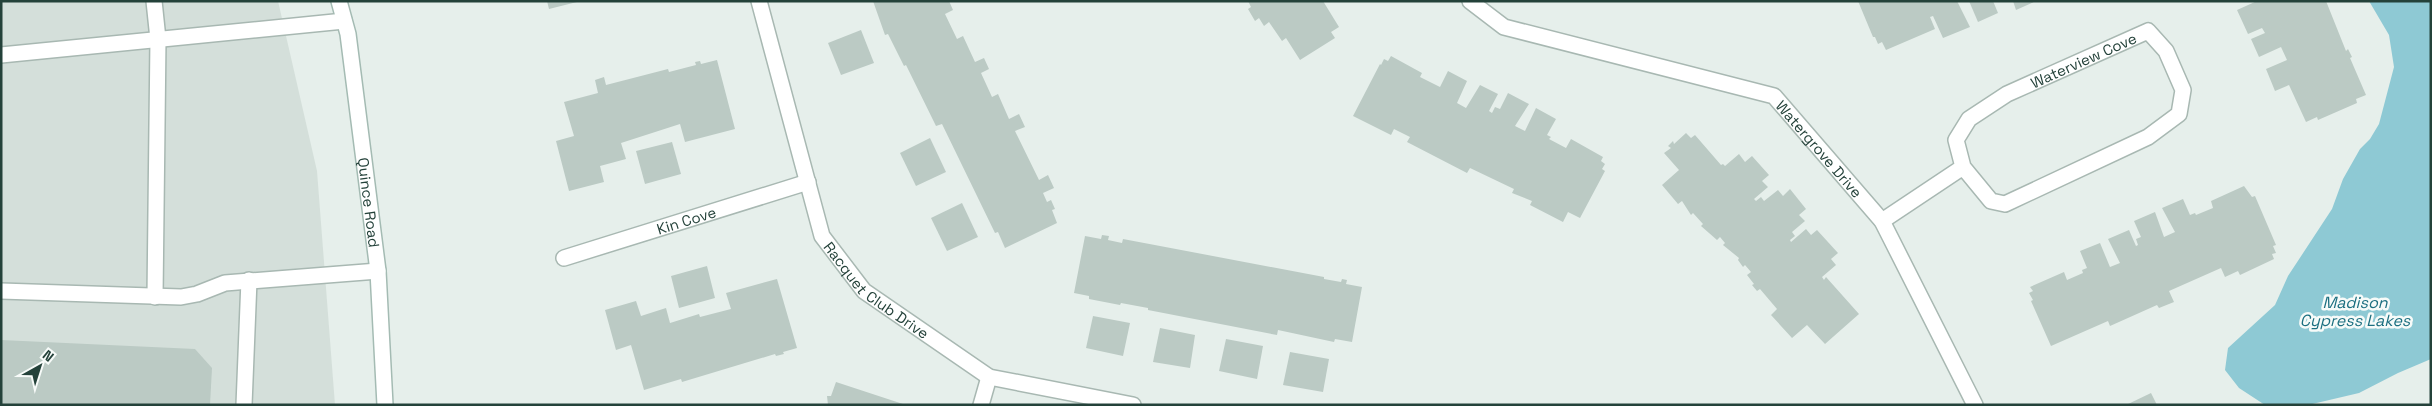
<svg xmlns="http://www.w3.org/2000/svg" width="2432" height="406" viewBox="0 0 2432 406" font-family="'Space Grotesk',sans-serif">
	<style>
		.built { fill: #d4dfda }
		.water { fill: #8ec9d4 }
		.building { fill: #bbcac4 }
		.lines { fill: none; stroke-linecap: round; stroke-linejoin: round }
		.lane-casing { stroke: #a8b8b2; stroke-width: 18 }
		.street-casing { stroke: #a8b8b2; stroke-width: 18 }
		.secondary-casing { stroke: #a4bbb3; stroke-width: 18 }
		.lane { stroke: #fff; stroke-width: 15 }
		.street { stroke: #fff; stroke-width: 15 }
		.secondary { stroke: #fff; stroke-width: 15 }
		.labels { text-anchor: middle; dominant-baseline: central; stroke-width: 5; stroke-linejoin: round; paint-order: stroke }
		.street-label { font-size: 15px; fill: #24423a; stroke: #f7fbf9 }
		.water-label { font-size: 16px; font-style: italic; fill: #1c6f80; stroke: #f7fbf9 }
	</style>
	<rect width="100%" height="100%" fill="#e6efeb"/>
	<polygon class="built" points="1,1 278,1 317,171 335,405 1,405"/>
	<polygon class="water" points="2369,1 2431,1 2431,359 2398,373 2359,393 2308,405 2265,405 2239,388 2225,370 2228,348 2275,305 2288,276 2332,209 2343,179 2360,149 2370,139 2379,124 2394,67 2389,35"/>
	<g class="building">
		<polygon points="547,1 577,1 577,2 549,9"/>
		<polygon points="873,1 949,1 953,10 945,14 957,39 963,36 975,62 984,58 989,69 981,73 992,97 998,94 1009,119 1019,114 1025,127 1015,131 1039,180 1048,175 1054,188 1043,193 1047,202 1051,200 1055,209 1052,210 1057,223 1005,248 998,232 995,233 942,124 936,126 906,65 904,66 888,34 885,35"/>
		<polygon points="1248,1 1323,1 1339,27 1331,32 1335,38 1300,60 1286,38 1282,41 1269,22 1264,26 1259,18 1255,21 1248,9 1251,7"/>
		<polygon points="1858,1 1957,1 1970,27 1943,38 1933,16 1930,17 1935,29 1886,50 1882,42 1878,44 1875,37 1873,37"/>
		<polygon points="1969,1 1993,1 1998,13 1978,22"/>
		<polygon points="2013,1 2036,1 2016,10"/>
		<polygon points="2257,1 2326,1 2346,51 2348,49 2352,57 2350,58 2366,95 2356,99 2357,103 2318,120 2317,117 2306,122 2289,85 2275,91 2266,69 2287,60 2281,47 2259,57 2251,39 2265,33 2262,28 2248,34 2237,10"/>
		<polygon points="861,30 874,63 841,75 828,43"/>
		<polygon points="1391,56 1422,73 1420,77 1440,87 1448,71 1467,81 1457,103 1466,108 1480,85 1498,94 1489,111 1492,113 1495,107 1500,109 1508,93 1529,104 1515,126 1525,131 1536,108 1556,119 1547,135 1551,137 1549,139 1566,148 1571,139 1603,157 1601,161 1605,164 1602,169 1605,171 1580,218 1568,212 1563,222 1530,205 1532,201 1512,193 1514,189 1470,168 1467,173 1407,142 1410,137 1394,129 1391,135 1353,116 1380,64 1381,65 1384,59 1388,61"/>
		<polygon points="717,60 735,129 685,142 680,124 621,143 626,159 600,166 604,182 569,191 556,141 574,136 564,102 598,93 595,80 604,77 606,85 668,69 669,72 696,65 695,62 700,61 701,64"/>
		<polygon points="1686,133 1691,138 1695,135 1721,165 1723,164 1725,166 1739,154 1745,162 1752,156 1769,175 1762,181 1768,187 1754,199 1756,201 1761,197 1764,201 1778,190 1783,196 1790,189 1806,209 1799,215 1805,221 1792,232 1795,236 1790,240 1791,242 1806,229 1811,235 1817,230 1838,253 1831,259 1836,265 1822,277 1824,280 1826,277 1859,314 1825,344 1807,325 1792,338 1771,315 1777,309 1760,289 1757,291 1752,285 1754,284 1747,275 1751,272 1745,265 1743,267 1738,260 1739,258 1723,245 1725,243 1720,237 1717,240 1701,226 1703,224 1693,213 1691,215 1682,201 1678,204 1662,185 1679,170 1664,153 1671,148 1668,146 1673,141 1674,144"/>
		<polygon points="930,138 946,172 916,186 900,153"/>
		<polygon points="672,142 681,174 645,184 636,151"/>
		<polygon points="2244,186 2252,197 2255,196 2276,245 2273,246 2276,253 2272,254 2274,259 2240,275 2238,271 2225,277 2221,268 2169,291 2174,302 2159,308 2157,305 2110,326 2108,321 2051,346 2031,301 2033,300 2029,293 2033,291 2030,287 2064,272 2067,280 2083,273 2082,270 2087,268 2080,251 2100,243 2110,267 2120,263 2108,239 2129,230 2136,246 2138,245 2136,239 2141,237 2134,221 2155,212 2164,237 2175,232 2162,208 2183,199 2190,215 2195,213 2196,215 2213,208 2211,201"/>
		<polygon points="962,203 978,237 947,251 931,218"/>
		<polygon points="1102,235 1109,236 1108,240 1122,243 1123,239 1324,277 1324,279 1341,282 1342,279 1347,280 1346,284 1362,287 1352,342 1335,339 1334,342 1278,330 1277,335 1148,310 1148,308 1121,303 1120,305 1089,299 1089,296 1074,293 1085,236 1101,239"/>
		<polygon points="707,266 715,298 679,308 671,276"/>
		<polygon points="777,279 797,348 783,352 784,354 776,356 775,354 682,382 681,379 644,390 631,345 616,350 605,310 636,301 641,316 666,308 670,323 699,314 700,317 731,309 726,293"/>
		<polygon points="1093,316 1130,323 1123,356 1086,348"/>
		<polygon points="1160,328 1195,335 1190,368 1153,362"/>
		<polygon points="1226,339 1263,346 1257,379 1219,371"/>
		<polygon points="1,340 195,349 212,368 210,405 1,405"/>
		<polygon points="1290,352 1329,359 1323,392 1283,385"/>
		<polygon points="836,382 903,404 903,405 828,405 827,396 831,396"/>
		<polygon points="2151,393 2157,405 2126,405"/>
	</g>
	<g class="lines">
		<g class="lane-casing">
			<g id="lane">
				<polyline points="154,1 158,39 155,297"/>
				<polyline points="1,55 344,21"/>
				<polyline points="1,291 181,297 197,294 225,283 378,271"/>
				<polyline points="244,405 249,280"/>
			</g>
		</g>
		<g class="street-casing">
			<g id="street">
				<path id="s1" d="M759,1L822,236L864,291L989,377L1133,405"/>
				<path id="s2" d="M1470,1L1504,27L1774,96L1882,221L1975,405"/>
				<path id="s3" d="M1882,221L1963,167L1956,140L1969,119L2007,94L2148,31L2166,51L2183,90L2179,114L2148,137L2005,204L1991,201L1963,167"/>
				<path id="s4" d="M564,258L808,182"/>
				<polyline points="981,405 989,377"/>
			</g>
		</g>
		<g class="secondary-casing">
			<g id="secondary">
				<path id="s5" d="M339,1L348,34L378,271L385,405"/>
			</g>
		</g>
		<use href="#lane" class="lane"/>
		<use href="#street" class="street"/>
		<use href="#secondary" class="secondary"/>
	</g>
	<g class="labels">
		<g class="street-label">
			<text stroke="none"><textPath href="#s3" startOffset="279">Waterview Cove</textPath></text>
			<text stroke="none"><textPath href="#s2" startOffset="391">Watergrove Drive</textPath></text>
			<text stroke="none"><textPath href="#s5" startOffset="204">Quince Road</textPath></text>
			<text stroke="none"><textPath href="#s4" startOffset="128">Kin Cove</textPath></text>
			<text stroke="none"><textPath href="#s1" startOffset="321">Racquet Club Drive</textPath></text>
		</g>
		<g class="water-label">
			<text x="2355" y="302">Madison<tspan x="2355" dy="18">Cypress Lakes</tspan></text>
		</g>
	</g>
	<rect width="2432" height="406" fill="none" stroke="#24423a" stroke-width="5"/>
	<g transform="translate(40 366) rotate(39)" stroke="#f7fbf9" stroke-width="4" paint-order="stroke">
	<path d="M0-4L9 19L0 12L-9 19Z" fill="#24423a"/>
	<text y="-8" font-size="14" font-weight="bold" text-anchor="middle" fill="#24423a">N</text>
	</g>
</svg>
